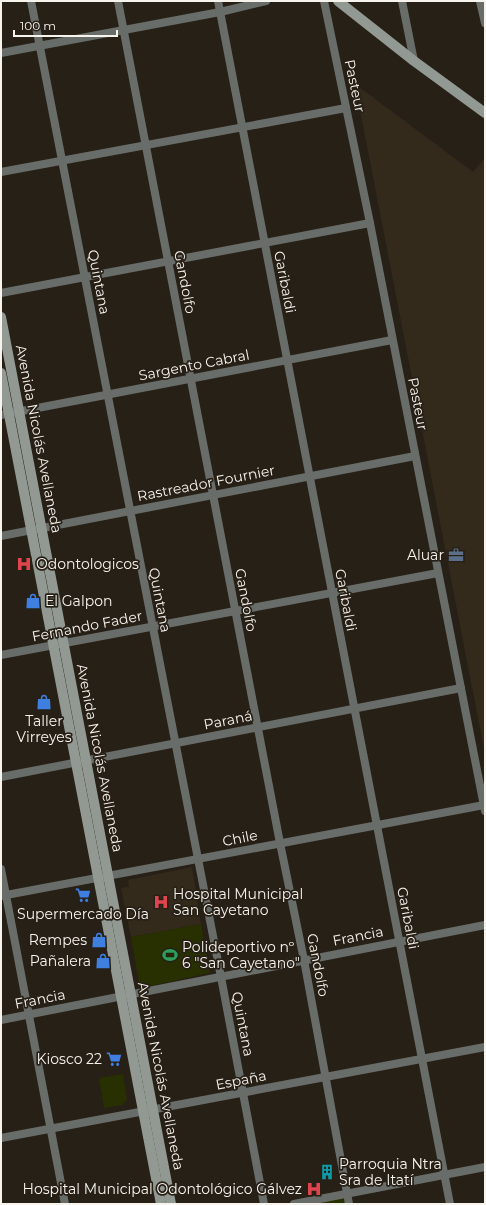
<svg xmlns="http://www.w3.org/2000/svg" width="486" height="1205" viewBox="0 0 486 1205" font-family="Montserrat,sans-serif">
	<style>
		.built { fill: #342a1c }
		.green { fill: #282f00 }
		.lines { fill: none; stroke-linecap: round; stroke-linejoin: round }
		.street { stroke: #696d69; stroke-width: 8 }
		.secondary { stroke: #929992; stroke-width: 10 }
		.labels { text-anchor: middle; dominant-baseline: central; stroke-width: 3.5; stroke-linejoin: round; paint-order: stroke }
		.street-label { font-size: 14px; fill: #f7f3ed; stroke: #272017 }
		.poi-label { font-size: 14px; fill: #f7f3ed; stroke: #272017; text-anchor: end }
	</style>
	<rect width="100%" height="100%" fill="#272017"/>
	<g class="built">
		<polygon points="355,84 473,172 485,158 485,754"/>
		<polygon points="192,867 201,924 131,937 121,888 129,887 128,880"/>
	</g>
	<g class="green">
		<polygon points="201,924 210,973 140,988 131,937"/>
		<polygon points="123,1074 127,1100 122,1105 104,1108 99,1078"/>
		<polygon points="341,1198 344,1200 346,1204 309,1204"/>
	</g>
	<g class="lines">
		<g class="street">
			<polyline points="31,1 221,977 264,1204"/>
			<polyline points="118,1 280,843 304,960 349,1204"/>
			<polyline points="218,1 450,1204"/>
			<polyline points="324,1 370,223 485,811"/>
			<polyline points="402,1 414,61"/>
			<polyline points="480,1 485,23"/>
			<polyline points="1,53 220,12 266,1"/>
			<polyline points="1,172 346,108"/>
			<polyline points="1,293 370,223"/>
			<polyline points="1,415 392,340"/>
			<polyline points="1,536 415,456"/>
			<polyline points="1,655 438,573"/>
			<polyline points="1,777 461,688"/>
			<polyline points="1,869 65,1204"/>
			<polyline points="1,896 484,805"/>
			<polyline points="1,1020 485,925"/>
			<polyline points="1,1138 485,1047"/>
			<polyline points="294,1204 485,1167"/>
		</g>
		<g class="secondary">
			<polyline points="338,1 414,61 485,113"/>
			<polyline points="1,317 171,1204"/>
			<polyline points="1,373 161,1204"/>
		</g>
	</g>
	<defs>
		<g id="office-bare" transform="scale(1.2)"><path d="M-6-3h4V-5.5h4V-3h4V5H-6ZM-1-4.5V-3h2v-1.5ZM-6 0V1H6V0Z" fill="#5c6f8a" stroke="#272017" stroke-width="2.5" paint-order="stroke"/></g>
		<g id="hospital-bare" transform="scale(1.2)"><path d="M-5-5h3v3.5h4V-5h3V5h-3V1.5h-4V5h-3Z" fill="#e0444e" stroke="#272017" stroke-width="2.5" paint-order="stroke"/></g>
		<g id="shop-bare" transform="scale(1.2)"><path d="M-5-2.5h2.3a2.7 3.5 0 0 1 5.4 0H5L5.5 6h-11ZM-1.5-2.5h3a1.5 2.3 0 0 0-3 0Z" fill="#3f7fe0" stroke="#272017" stroke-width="2.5" paint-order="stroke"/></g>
		<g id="supermarket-bare" transform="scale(1.2)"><path d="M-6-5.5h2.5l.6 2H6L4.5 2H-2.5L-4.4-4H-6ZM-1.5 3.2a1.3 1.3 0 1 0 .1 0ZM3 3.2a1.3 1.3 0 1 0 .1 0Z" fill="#3f7fe0" stroke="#272017" stroke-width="2.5" paint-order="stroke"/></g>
		<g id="stadium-bare" transform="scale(1.2)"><path d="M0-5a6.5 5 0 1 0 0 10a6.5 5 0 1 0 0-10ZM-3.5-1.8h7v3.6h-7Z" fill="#2e9e5b" stroke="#272017" stroke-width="2.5" paint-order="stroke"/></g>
		<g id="building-bare" transform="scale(1.2)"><path d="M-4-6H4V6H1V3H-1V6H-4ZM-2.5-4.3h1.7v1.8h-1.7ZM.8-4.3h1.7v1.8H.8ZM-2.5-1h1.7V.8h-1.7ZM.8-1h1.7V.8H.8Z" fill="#0f9aa8" stroke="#272017" stroke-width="2.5" paint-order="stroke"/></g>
	</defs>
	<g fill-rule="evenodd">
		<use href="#office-bare" x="456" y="555"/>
		<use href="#hospital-bare" x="24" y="564"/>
		<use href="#shop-bare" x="33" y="601"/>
		<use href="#shop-bare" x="44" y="702"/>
		<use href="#supermarket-bare" x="83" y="895"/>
		<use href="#hospital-bare" x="161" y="902"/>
		<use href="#shop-bare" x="99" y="940"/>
		<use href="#stadium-bare" x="170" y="955"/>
		<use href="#shop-bare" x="103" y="961"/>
		<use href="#supermarket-bare" x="114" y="1059"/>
		<use href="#building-bare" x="327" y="1172"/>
		<use href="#hospital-bare" x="314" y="1189"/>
	</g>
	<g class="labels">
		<g class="street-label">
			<text transform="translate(355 86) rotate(78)">Pasteur</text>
			<text transform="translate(99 282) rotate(79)">Quintana</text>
			<text transform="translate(185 282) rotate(79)">Gandolfo</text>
			<text transform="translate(285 282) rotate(79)">Garibaldi</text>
			<text transform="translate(194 365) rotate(-11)">Sargento Cabral</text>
			<text transform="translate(418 404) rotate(79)">Pasteur</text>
			<text transform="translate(39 439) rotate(79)">Avenida Nicolás Avellaneda</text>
			<text transform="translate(206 483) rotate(-11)">Rastreador Fournier</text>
			<text transform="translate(160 600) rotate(79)">Quintana</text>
			<text transform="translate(246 600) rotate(79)">Gandolfo</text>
			<text transform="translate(346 600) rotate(79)">Garibaldi</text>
			<text transform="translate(87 626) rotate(-11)">Fernando Fader</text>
			<text transform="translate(228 720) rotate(-11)">Paraná</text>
			<text transform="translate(100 758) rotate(79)">Avenida Nicolás Avellaneda</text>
			<text transform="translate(240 838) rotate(-11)">Chile</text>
			<text transform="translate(408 918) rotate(79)">Garibaldi</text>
			<text transform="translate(358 936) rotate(-11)">Francia</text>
			<text transform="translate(318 965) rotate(79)">Gandolfo</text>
			<text transform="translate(40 999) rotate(-11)">Francia</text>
			<text transform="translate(243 1024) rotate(79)">Quintana</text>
			<text transform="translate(161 1076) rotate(79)">Avenida Nicolás Avellaneda</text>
			<text transform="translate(241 1080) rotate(-11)">España</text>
		</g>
		<g class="poi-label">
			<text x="444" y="555">Aluar</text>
			<text x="36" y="564" text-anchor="start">Odontologicos</text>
			<text x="45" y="601" text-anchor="start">El Galpon</text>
			<text x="44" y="721" text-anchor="middle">Taller<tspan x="44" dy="16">Virreyes</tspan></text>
			<text x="173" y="894" text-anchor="start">Hospital Municipal<tspan x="173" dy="16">San Cayetano</tspan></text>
			<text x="83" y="914" text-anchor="middle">Supermercado Día</text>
			<text x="87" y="940">Rempes</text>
			<text x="182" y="947" text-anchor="start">Polideportivo nº<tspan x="182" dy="16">6 "San Cayetano"</tspan></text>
			<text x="91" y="961">Pañalera</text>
			<text x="102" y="1059">Kiosco 22</text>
			<text x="339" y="1164" text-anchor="start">Parroquia Ntra<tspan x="339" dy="16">Sra de Itatí</tspan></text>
			<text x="302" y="1189">Hospital Municipal Odontológico Gálvez</text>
		</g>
	</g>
	<rect width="486" height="1205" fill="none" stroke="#f7f3ed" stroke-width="4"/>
	<path d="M14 30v6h103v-6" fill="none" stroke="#f7f3ed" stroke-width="2"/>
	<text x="20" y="30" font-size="12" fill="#f7f3ed" stroke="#272017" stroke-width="3" paint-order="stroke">100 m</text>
</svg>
